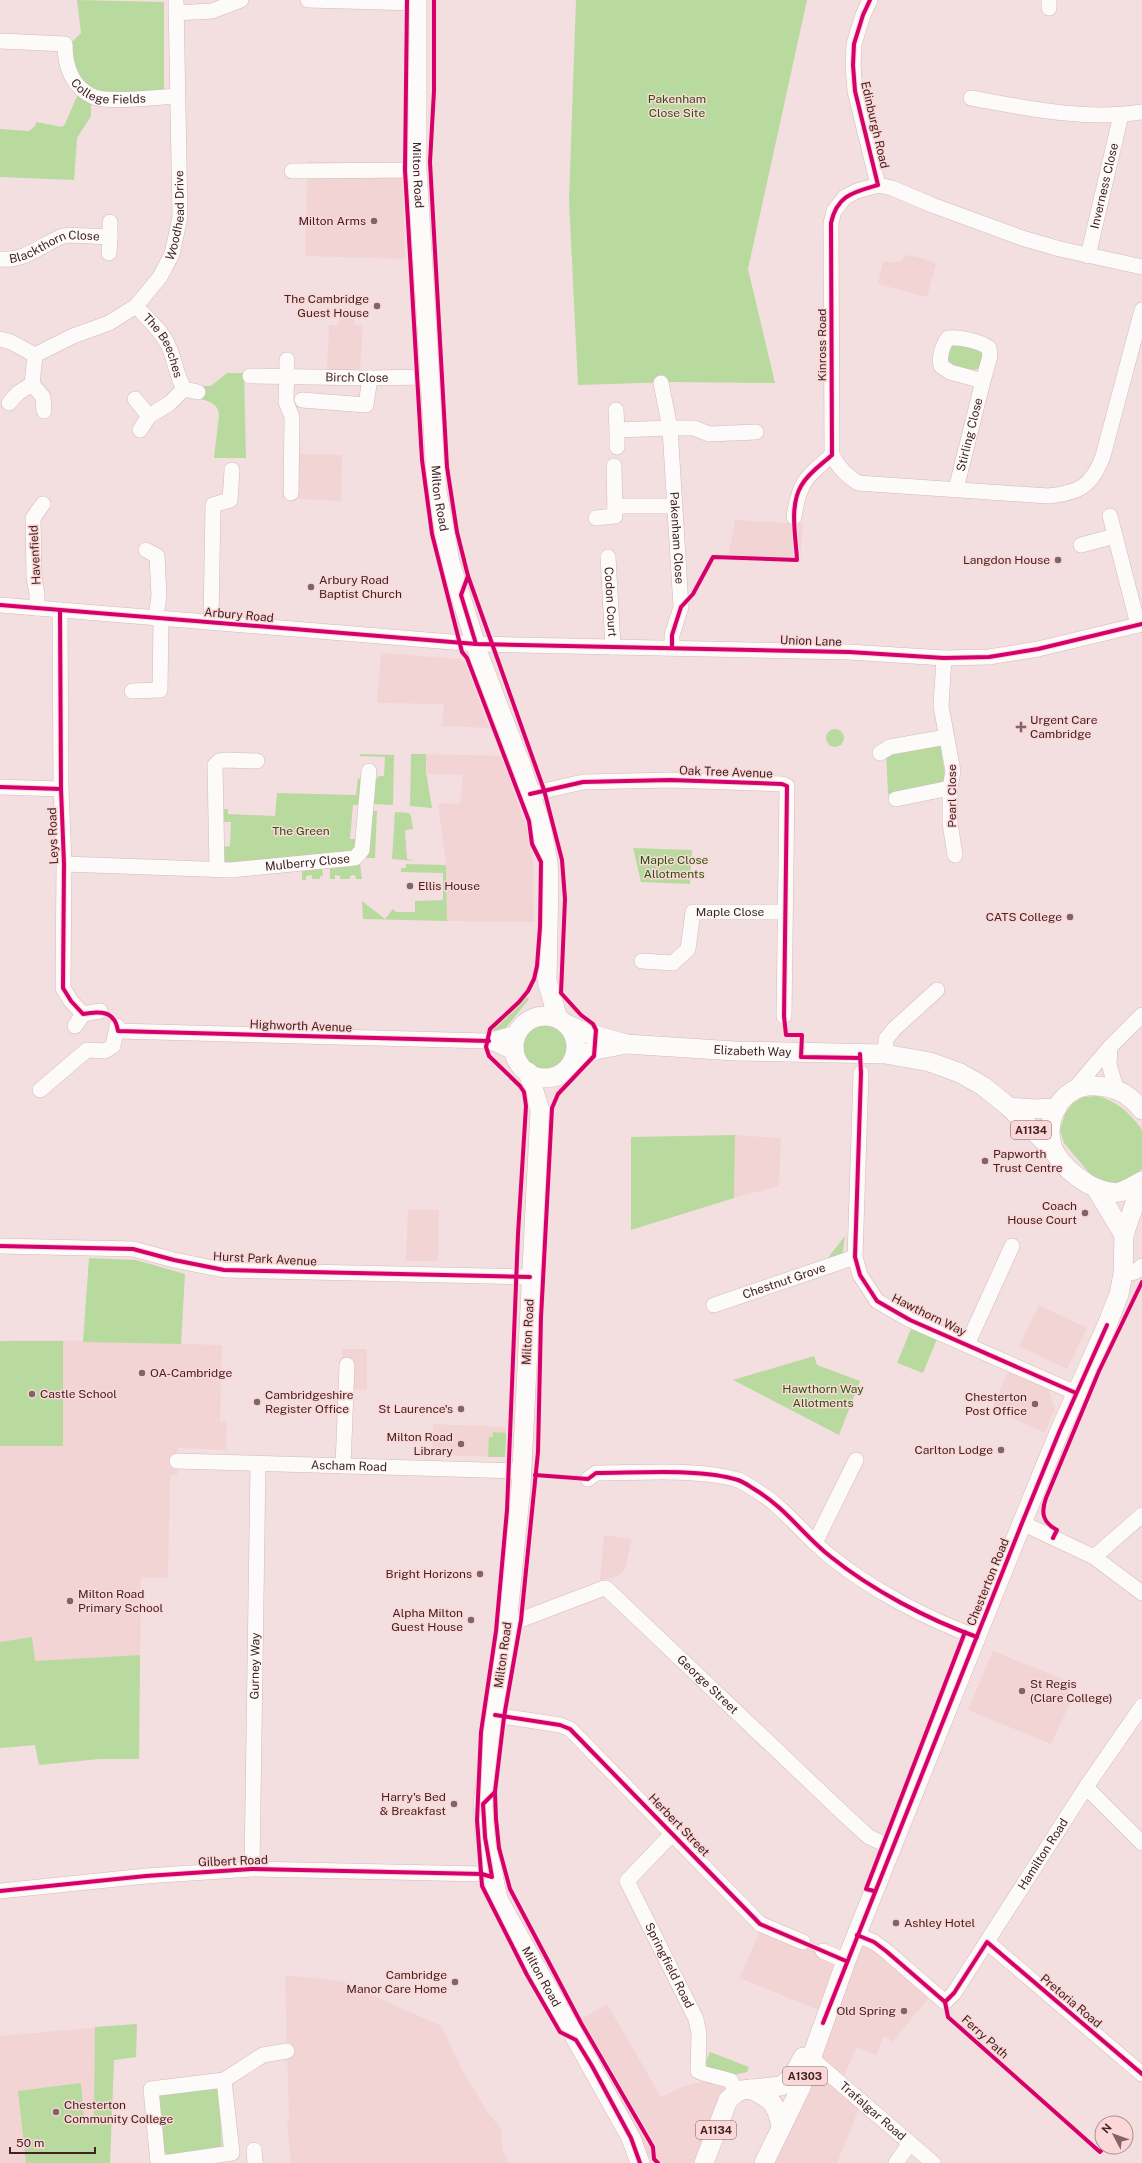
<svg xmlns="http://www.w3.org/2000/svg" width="1142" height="2163" viewBox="0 0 1142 2163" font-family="'Public Sans',sans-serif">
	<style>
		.built { fill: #f3d4d4 }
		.green { fill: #b8da9f }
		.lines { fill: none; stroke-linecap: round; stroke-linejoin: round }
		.minor-casing { stroke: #d3babb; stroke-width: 16 }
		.major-casing { stroke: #d3babb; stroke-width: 20 }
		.minor { stroke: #fdfafa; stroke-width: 15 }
		.major { stroke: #fdfafa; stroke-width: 19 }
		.cycleway-casing { stroke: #fbd7d7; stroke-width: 6 }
		.cycleway { stroke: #d6006c; stroke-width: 4 }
		.poi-dot { fill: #816465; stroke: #fbd7d7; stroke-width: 1.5 }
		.labels { text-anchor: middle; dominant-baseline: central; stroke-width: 3; stroke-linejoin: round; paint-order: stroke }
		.shield { fill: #fbd7d7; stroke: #7a5859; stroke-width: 1 }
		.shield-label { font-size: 11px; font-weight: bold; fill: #432223 }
		.street-label { font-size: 12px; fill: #432223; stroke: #fbd7d7 }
		.park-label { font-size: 12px; fill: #24570c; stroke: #fbd7d7 }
		.poi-label { font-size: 12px; fill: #432223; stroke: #fbd7d7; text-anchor: end }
	</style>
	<rect width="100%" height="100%" fill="#f3dfdf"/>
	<g class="built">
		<polygon points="308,161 403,168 405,259 305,256"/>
		<polygon points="907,255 918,257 936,264 927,297 878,284 883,262 900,262"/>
		<polygon points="339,310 354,312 354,325 363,325 360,371 327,371 329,325 339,325"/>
		<polygon points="284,453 342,455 341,501 282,498"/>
		<polygon points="735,520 803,524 800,562 728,559"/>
		<polygon points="381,653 460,659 466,664 489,728 442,726 444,704 377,703"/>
		<polygon points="426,754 502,756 527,829 533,860 534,922 447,921 446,865 438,803 460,804 463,775 427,774"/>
		<polygon points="735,1135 781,1138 779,1186 734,1198"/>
		<polygon points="408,1210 439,1210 438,1261 406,1261"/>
		<polygon points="1039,1305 1087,1328 1067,1369 1019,1346"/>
		<polygon points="48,1340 222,1345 220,1421 227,1421 226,1450 178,1448 177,1475 170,1475 168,1578 141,1577 139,1759 99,1759 39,1765 35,1745 0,1748 0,1341"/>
		<polygon points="342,1349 367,1349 367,1390 341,1389"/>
		<polygon points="1008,1371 1048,1389 1055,1408 1045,1433 992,1409"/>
		<polygon points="433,1424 506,1427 505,1457 432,1455"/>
		<polygon points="604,1535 632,1539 625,1569 618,1576 600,1581"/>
		<polygon points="993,1651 1072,1683 1066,1698 1071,1701 1051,1744 968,1710"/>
		<polygon points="761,1928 847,1963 858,1938 932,1994 892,2042 884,2036 876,2055 857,2047 842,2081 860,2106 837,2163 771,2163 828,2014 740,1978"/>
		<polygon points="285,1975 341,1981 441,2026 462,2070 489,2114 501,2129 502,2149 509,2163 291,2163 287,2122 289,2121"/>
		<polygon points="607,2004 661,2097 682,2087 711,2079 729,2087 702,2157 691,2163 655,2163 632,2137 570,2026"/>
		<polygon points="137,2024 136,2057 114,2060 110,2163 0,2163 0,2036"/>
	</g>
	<g class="green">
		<path d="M77,0L164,2V91C152,91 102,95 95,92C76,84 71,62 72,42L81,33Z"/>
		<polygon points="576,0 807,0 748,269 775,383 672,382 578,385 569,200"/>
		<polygon points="78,94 91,104 91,116 77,138 74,180 0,177 0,129 29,131 35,126 36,122 62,127 65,124"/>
		<path d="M955,342L985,351L981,368C970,372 954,368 947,359L950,343Z"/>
		<path d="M227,373H244L246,458H214C215,450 216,441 217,433C219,414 224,405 201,399L203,386H211Z"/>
		<circle cx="835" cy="738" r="9"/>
		<polygon points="940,741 946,783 888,794 886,752"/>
		<polygon points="360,754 394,755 393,805 372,804 374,781 379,776 384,776 385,757 360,756"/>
		<polygon points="411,754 426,754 426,772 432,808 410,806"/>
		<polygon points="358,778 362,780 361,805 353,805 350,839 358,839 353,853 230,864 224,861 223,847 230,846 231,822 223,822 222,809 228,809 228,814 275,816 277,793 356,795"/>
		<polygon points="372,811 377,811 375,858 366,858"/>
		<polygon points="395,812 409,813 411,816 413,829 405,830 407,859 416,861 392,859"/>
		<polygon points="633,848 692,850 690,884 641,882"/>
		<polygon points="360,863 362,879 356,879 355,875 350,876 350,879 340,879 340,876 335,875 335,879 330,879 330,866"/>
		<polygon points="406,864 446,865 447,921 363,919 362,901 385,919 393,909 396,912 415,912 415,901 443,900 443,873 401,872 401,868 406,868"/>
		<polygon points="322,867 323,876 320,876 320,879 312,879 312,875 306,876 306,880 302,880 302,869"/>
		<polygon points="527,997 529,999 504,1030 492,1034 493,1030"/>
		<circle cx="545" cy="1047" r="23"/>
		<path d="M1097,1096C1117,1101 1130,1113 1142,1130V1169L1125,1184L1106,1182L1091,1175L1064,1143L1060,1130L1065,1114L1072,1104L1083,1097Z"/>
		<polygon points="735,1135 734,1198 631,1230 631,1137"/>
		<polygon points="845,1236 842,1257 823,1264"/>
		<polygon points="89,1258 136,1260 185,1274 181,1344 83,1342"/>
		<polygon points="911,1329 937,1339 923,1373 897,1363"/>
		<rect x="0" y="1341" width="63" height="105"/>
		<polygon points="814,1356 817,1365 860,1381 839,1435 733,1380"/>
		<polygon points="493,1432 506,1433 505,1457 488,1457 489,1437 493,1437"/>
		<polygon points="32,1637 35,1661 140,1655 139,1759 99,1759 39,1765 35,1745 0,1748 0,1642"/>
		<polygon points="137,2024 136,2057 114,2060 110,2163 26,2163 18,2091 81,2083 84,2120 94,2118 95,2027"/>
		<polygon points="710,2052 749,2067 747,2072 725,2077 703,2069"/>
		<polygon points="216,2086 219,2092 222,2150 171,2156 160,2151 156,2099 162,2090"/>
	</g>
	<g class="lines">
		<g class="minor-casing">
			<g id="minor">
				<polyline points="308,0 417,3"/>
				<polyline points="870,0 863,15 854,44 853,65 855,91 878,185"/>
				<polyline points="1049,8 1049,0"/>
				<polyline points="176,13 212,11 241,0"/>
				<path id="s1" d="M0,41L65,44C65,66 72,88 94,97C109,103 159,97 177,96"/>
				<path d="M971,98C1027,108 1085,121 1142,112"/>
				<polyline points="292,171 417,170"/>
				<polyline points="109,253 110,237"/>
				<path id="s2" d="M1088,256L1121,115"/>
				<path id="s3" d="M0,259C24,262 41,245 63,236C69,234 100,237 110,237V222"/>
				<path d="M1142,267L1060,249L1022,238L932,205L892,188L878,185L857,191L845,197L834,211L831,223L832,455C839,468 846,475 858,483L1048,496C1079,493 1092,486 1103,456L1142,310"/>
				<path id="s4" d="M136,306C147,318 161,330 168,345C175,359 176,375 184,389"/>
				<path id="s5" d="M0,339L11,342L35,355L73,336L109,323L136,306L160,277L172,254L180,217L176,0"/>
				<polyline points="287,360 286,402 292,417 291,493"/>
				<path id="s6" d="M250,376L370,378L428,377"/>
				<path id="s7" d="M661,383L670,428L681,607L672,635V648"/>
				<polyline points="32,384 35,355"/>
				<polyline points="135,399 149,416"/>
				<polyline points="302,400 366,405 370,378"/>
				<polyline points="9,403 18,393 32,384 43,397 44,411"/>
				<polyline points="616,410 617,430 670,428 694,428 709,434 756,432"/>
				<polyline points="140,430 149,416 170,403 184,389 198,392"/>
				<polyline points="617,447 617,430"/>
				<path id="s8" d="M956,489L983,381L950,372L941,366C939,357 942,346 948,338C960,337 980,341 989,348L990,356L983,381"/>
				<polyline points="615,506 674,506"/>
				<polyline points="1110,516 1138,625"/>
				<path d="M794,517C799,482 806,477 832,455"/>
				<polyline points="596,518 615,516 614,466"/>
				<polyline points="1081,545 1115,536"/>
				<polyline points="146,550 157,556 159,596 156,617"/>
				<path id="s9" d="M608,557L613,647"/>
				<polyline points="0,605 476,644 849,652 944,658 989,657 1038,649 1142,624"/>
				<polyline points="37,608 37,594 34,577 33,518 43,504"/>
				<polyline points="60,610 61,789 64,864 63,988 71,1001 83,1014 100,1011"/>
				<polyline points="211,622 213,505 230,500 232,470"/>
				<polyline points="944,658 941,706 953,771 950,788 950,823 955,855"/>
				<polyline points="132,691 160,690 161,618"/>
				<polyline points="880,753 890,747 946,737"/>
				<polyline points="0,787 61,789"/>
				<polyline points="530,794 583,782 670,780 782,784 787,786 784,1016"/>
				<polyline points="896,799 950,788"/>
				<path id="s10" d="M64,864L231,870L355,858L362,850L369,771"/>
				<polyline points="217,870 215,765 219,761 224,760 257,761"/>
				<path id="s11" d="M642,961L673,963L688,949L693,912H785"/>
				<polyline points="75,1026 83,1014"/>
				<polyline points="118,1031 487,1041 517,1033"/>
				<polyline points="489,1041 515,1053"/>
				<polyline points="1110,1047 1109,1064 1116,1088"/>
				<polyline points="885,1054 886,1039 894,1029 937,990"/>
				<polyline points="861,1073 855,1257 860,1275 877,1301 910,1320 1076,1393"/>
				<polyline points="1075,1088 1110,1047 1142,1015"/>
				<polyline points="40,1090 87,1050 105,1051 113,1046 117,1026"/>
				<polyline points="0,1246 133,1249 174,1260 224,1270 530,1277"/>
				<polyline points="1123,1274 1135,1272 1142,1266"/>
				<path id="s12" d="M714,1305L855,1257"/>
				<polyline points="967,1345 1012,1246"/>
				<path id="s13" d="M177,1461L521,1471"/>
				<polyline points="343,1466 347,1365"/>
				<path d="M588,1479L596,1473C637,1473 701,1468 738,1480C744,1482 749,1486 754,1489C786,1508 803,1535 831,1557C872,1590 927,1619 977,1637"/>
				<polyline points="1022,1523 1094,1557 1142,1593"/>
				<polyline points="815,1543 856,1460"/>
				<polyline points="1094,1557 1142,1515"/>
				<path id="s14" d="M507,1625L604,1588H606L846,1816L869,1837L891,1847"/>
				<polyline points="495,1715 560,1725 570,1729 760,1924 803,1942"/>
				<polyline points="1086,1787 1142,1843"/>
				<path id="s15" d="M673,1833L627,1881L696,2019L699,2034L698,2071C701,2074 724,2078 731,2081L736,2093"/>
				<path id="s16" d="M252,1869L258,1464"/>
				<polyline points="0,1891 146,1876 252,1869 482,1874 492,1877"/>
				<path id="s17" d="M857,1935L874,1942L886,1951L945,2002L954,1993L1086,1787L1142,1706"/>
				<polyline points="987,1942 1142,2074"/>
				<polyline points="823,1951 846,1961"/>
				<path id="s18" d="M812,2059L933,2163"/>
				<polyline points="254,2150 255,2163"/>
				<polyline points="158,2163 151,2089 224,2080 263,2055 287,2051"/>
				<polyline points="163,2163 232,2153 224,2080"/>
				<polyline points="896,2163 910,2143"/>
			</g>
		</g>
		<g class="major-casing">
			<g id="major">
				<path id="s19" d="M417,0V170L437,491L450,562L480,658L521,765L541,826L548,862L549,880L547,981L558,1019"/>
				<circle cx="545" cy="1047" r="31"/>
				<path id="s20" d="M566,1024L584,1032L626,1044L735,1051L885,1054L930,1062L960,1073L983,1086L1009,1107L1055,1152"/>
				<polyline points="573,1060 595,1050 622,1045"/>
				<path id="s21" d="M528,1072L540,1110L521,1487L507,1625L483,1804L485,1837L498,1899L631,2138L640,2163"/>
				<polyline points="1009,1107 1034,1109 1057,1108"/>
				<path d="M1142,1110C1129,1094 1117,1087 1096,1086C1061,1083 1040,1123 1055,1153C1063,1167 1075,1176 1088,1184C1096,1189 1110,1194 1120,1192C1127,1190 1135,1185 1142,1181"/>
				<polyline points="1097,1190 1124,1235"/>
				<path d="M750,2089C771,2099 776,2102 781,2126"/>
				<polyline points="704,2163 728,2100 736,2093 742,2090 781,2086 793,2076 803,2057"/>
				<polyline points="764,2163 801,2087 846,1961 1022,1523 1060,1430 1107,1325 1119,1294 1123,1274 1124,1235 1142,1182"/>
			</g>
		</g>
		<use href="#minor" class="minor"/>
		<use href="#major" class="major"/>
		<g class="cycleway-casing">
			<g id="cycleway">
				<polyline points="407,0 405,170 422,460 432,534 462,652 467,658 529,821 532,844 541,862 540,927 537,966 534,979 528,991 519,1002 490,1029 486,1047 489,1056 520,1086 524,1092 526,1106 518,1234 507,1510 496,1631 481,1732 477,1820 482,1886 527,1975 560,2032 576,2040 592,2066 631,2138 640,2163"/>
				<polyline points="434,0 434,91 430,162 447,467 457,532 468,576 544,790 562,860 565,899 561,993 581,1015 593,1024 596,1030 594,1056 558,1094 552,1108 541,1318 538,1452 521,1620 504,1717 495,1792 496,1819 499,1848 510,1889 581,2023 653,2147 654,2159 658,2163"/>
				<polyline points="468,576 461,595 476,644"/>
				<polyline points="0,605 476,644 849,652 944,658 989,657 1038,649 1142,624"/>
				<path d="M60,610L61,789L64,864L63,988L71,1001L83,1014C99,1011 115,1010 118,1031L489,1041"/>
				<path d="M672,648V635L681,607L693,594L713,557L797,560C796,537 789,507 801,486C808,473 822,464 832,455L831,223C837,195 854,192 878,185L855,91L853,65L854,44L863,15L870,0"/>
				<polyline points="0,787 61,789"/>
				<polyline points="530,794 583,782 670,780 782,784 787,786 784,1016 786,1035 802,1035 801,1057 860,1058"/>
				<polyline points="860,1054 861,1073 855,1257 860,1275 877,1301 910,1320 1076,1393"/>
				<polyline points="0,1246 133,1249 174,1260 224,1270 530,1277"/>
				<path d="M535,1475L588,1479L596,1473C637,1473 701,1468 738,1480C744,1482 749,1486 754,1489C786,1508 803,1535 831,1557C872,1590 927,1619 977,1637"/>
				<path d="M1053,1538L1057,1530C1042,1522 1041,1512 1046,1498L1099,1371L1142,1282"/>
				<polyline points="495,1715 560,1725 570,1729 760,1924 846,1961"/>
				<polyline points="0,1891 146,1876 252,1869 482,1874 492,1877 485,1837 483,1804 495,1792"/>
				<polyline points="874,1891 866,1889 965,1632"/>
				<polyline points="857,1935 874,1942 886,1951 945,2002 948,2017 1100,2152 1104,2147"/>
				<polyline points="945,2002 954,1993 987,1942 1142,2074"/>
				<polyline points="823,2023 1022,1523 1060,1430 1107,1325"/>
			</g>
		</g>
		<use href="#cycleway" class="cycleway"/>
	</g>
	<g class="poi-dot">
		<circle cx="374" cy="221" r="4"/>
		<circle cx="377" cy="306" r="4"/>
		<circle cx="1058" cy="560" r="4"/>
		<circle cx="311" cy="587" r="4"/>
		<path d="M1019 721h4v4h4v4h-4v4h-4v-4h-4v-4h4z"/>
		<circle cx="410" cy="886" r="4"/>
		<circle cx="1070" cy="917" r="4"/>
		<circle cx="985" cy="1161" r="4"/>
		<circle cx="1085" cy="1213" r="4"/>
		<circle cx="142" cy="1373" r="4"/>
		<circle cx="32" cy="1394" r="4"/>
		<circle cx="257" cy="1402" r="4"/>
		<circle cx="1035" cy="1404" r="4"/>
		<circle cx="461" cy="1409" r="4"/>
		<circle cx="461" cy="1444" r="4"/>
		<circle cx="1001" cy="1450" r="4"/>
		<circle cx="480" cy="1574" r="4"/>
		<circle cx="70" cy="1601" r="4"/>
		<circle cx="471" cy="1620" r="4"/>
		<circle cx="1022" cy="1691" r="4"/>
		<circle cx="454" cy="1804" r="4"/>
		<circle cx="896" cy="1923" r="4"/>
		<circle cx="455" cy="1982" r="4"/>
		<circle cx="904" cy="2011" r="4"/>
		<circle cx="56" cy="2112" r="4"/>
	</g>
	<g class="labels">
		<g class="shield">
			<rect x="1011" y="1121" width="40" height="18" rx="3"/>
			<rect x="783" y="2067" width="44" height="18" rx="3"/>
			<rect x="696" y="2121" width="40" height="18" rx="3"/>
		</g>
		<g class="shield-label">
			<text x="1031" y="1130">A1134</text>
			<text x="805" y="2076">A1303</text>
			<text x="716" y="2130">A1134</text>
		</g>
		<g class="street-label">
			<text stroke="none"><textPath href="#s1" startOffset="142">College Fields</textPath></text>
			<text transform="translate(875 125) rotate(77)">Edinburgh Road</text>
			<text stroke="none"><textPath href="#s19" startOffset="175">Milton Road</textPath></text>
			<text stroke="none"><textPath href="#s2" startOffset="72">Inverness Close</textPath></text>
			<text stroke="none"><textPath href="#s5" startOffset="254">Woodhead Drive</textPath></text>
			<text stroke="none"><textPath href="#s3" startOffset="57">Blackthorn Close</textPath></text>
			<text transform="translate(822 345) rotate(-90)">Kinross Road</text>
			<text stroke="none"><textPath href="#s4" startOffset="49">The Beeches</textPath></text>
			<text stroke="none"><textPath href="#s6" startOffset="107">Birch Close</textPath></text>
			<text stroke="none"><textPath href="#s8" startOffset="56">Stirling Close</textPath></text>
			<text stroke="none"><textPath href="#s19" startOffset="499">Milton Road</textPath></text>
			<text stroke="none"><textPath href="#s7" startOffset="156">Pakenham Close</textPath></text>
			<text transform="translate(35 555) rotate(-93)">Havenfield</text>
			<text stroke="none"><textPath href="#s9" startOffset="45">Codon Court</textPath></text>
			<text transform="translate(239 615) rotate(5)">Arbury Road</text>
			<text transform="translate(811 641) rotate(2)">Union Lane</text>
			<text transform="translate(726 772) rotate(2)">Oak Tree Avenue</text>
			<text transform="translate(952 796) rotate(-90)">Pearl Close</text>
			<text transform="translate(53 836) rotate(-92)">Leys Road</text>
			<text stroke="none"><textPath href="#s10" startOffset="244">Mulberry Close</textPath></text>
			<text stroke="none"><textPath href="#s11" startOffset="126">Maple Close</textPath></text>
			<text transform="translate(301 1026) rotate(2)">Highworth Avenue</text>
			<text stroke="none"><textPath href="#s20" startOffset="190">Elizabeth Way</textPath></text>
			<text transform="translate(265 1259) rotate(3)">Hurst Park Avenue</text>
			<text stroke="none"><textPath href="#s12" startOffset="74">Chestnut Grove</textPath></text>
			<text transform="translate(929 1315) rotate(26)">Hawthorn Way</text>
			<text transform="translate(528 1332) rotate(-87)">Milton Road</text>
			<text stroke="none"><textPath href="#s13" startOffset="172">Ascham Road</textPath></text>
			<text transform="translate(988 1582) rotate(-68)">Chesterton Road</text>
			<text transform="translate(503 1655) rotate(-82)">Milton Road</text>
			<text stroke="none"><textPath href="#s16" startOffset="203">Gurney Way</textPath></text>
			<text stroke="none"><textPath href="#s14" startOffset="246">George Street</textPath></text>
			<text transform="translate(679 1825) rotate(46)">Herbert Street</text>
			<text stroke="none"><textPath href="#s17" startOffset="289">Hamilton Road</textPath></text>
			<text transform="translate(233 1861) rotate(-2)">Gilbert Road</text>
			<text stroke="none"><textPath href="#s15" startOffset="161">Springfield Road</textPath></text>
			<text stroke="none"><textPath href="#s21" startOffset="922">Milton Road</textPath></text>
			<text transform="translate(1071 2001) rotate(40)">Pretoria Road</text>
			<text transform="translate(985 2037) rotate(42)">Ferry Path</text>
			<text stroke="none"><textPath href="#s18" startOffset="80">Trafalgar Road</textPath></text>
		</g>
		<g class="park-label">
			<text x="677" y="99">Pakenham<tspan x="677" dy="14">Close Site</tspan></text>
			<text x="301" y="831">The Green</text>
			<text x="674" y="860">Maple Close<tspan x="674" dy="14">Allotments</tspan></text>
			<text x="823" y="1389">Hawthorn Way<tspan x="823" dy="14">Allotments</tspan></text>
		</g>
		<g class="poi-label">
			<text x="366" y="221">Milton Arms</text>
			<text x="369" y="299">The Cambridge<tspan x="369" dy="14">Guest House</tspan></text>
			<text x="1050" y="560">Langdon House</text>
			<text x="319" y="580" text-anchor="start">Arbury Road<tspan x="319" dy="14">Baptist Church</tspan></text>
			<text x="1030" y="720" text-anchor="start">Urgent Care<tspan x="1030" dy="14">Cambridge</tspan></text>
			<text x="418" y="886" text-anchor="start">Ellis House</text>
			<text x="1062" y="917">CATS College</text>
			<text x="993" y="1154" text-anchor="start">Papworth<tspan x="993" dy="14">Trust Centre</tspan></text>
			<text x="1077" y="1206">Coach<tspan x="1077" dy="14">House Court</tspan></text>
			<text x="150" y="1373" text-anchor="start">OA-Cambridge</text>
			<text x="40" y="1394" text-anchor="start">Castle School</text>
			<text x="265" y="1395" text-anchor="start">Cambridgeshire<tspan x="265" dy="14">Register Office</tspan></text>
			<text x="1027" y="1397">Chesterton<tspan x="1027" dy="14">Post Office</tspan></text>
			<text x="453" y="1409">St Laurence's</text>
			<text x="453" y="1437">Milton Road<tspan x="453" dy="14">Library</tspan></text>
			<text x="993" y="1450">Carlton Lodge</text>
			<text x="472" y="1574">Bright Horizons</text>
			<text x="78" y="1594" text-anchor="start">Milton Road<tspan x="78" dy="14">Primary School</tspan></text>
			<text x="463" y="1613">Alpha Milton<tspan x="463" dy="14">Guest House</tspan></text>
			<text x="1030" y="1684" text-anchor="start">St Regis<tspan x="1030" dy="14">(Clare College)</tspan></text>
			<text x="446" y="1797">Harry's Bed<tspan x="446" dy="14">&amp; Breakfast</tspan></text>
			<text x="904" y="1923" text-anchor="start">Ashley Hotel</text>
			<text x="447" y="1975">Cambridge<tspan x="447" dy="14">Manor Care Home</tspan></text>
			<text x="896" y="2011">Old Spring</text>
			<text x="64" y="2105" text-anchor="start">Chesterton<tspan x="64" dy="14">Community College</tspan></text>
		</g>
	</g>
	<g transform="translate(1114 2135) rotate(311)"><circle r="19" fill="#fbd7d7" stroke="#b18f8f"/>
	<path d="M0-3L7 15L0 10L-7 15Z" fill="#816465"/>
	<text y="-6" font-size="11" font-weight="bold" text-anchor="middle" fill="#432223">N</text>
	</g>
	<path d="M10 2147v6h85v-6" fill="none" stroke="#432223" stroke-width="2"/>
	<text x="16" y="2147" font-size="12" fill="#432223" stroke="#fbd7d7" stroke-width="3" paint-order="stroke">50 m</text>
</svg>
